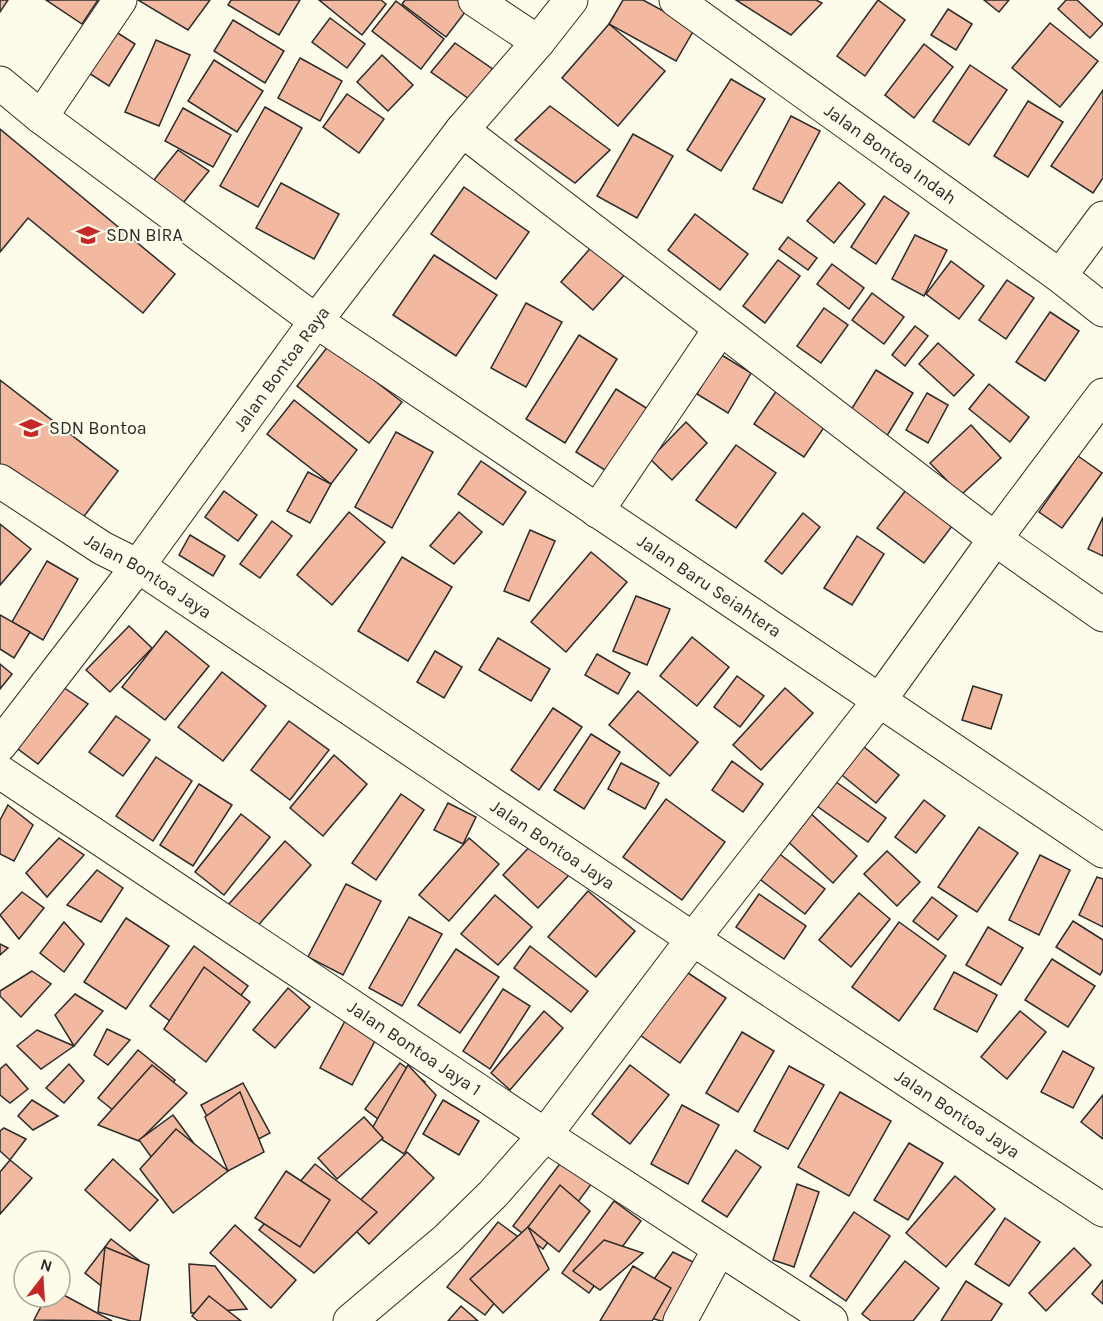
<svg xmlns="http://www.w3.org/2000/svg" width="1103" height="1321" viewBox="0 0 1103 1321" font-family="Karla,sans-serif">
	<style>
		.building { fill: #f2b8a0; stroke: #2b2b2b; stroke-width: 1.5 }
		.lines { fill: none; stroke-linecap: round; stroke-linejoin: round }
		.street-casing { stroke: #2b2b2b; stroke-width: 35 }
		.street { stroke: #fdfbea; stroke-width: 33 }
		.labels { text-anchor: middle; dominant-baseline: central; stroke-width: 4.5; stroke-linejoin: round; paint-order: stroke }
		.street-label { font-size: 18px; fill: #2b2b2b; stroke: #fdfbea }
		.poi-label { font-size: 18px; fill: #2b2b2b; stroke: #fdfbea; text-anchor: start }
	</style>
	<rect width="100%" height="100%" fill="#fdfbea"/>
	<g class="building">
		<polygon points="0,0 8,0 0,12"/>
		<polygon points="46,0 98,0 82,24"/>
		<polygon points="138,0 210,0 188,30"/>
		<polygon points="231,0 300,0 279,35 228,5"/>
		<polygon points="319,0 381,0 386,4 362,35"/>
		<polygon points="405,0 459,0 469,7 446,37 402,4"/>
		<polygon points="623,0 643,0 695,28 676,61 609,24"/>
		<polygon points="736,0 816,0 822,3 791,35"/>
		<polygon points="878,0 905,20 865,76 837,56"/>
		<polygon points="984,0 1009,0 999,12"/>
		<polygon points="1066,0 1077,0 1103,24 1090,38 1058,9"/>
		<polygon points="396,1 444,39 421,69 372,31"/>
		<polygon points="948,9 972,24 956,50 931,35"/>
		<polygon points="330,18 365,44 347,68 312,42"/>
		<polygon points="233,20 284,51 265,83 214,51"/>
		<polygon points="1050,23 1098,61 1060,107 1012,68"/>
		<polygon points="609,24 665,71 618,126 562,78"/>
		<polygon points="110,28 135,44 109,86 84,70"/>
		<polygon points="156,40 190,55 159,126 125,112"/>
		<polygon points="455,43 497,72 472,101 431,72"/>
		<polygon points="924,44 953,67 914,118 885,95"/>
		<polygon points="382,55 413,85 388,111 357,82"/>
		<polygon points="300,58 342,81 320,121 278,98"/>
		<polygon points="214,60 263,91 237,132 188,101"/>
		<polygon points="970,65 1007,90 969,145 933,121"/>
		<polygon points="731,79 765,99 721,171 687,150"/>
		<polygon points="1103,90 1103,178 1093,193 1051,166"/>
		<polygon points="347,94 384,119 359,153 323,127"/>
		<polygon points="1028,101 1063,122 1028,177 994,156"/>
		<polygon points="550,106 610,150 575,183 515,140"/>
		<polygon points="265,107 302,128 258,207 220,186"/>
		<polygon points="183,108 231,135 213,167 165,141"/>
		<polygon points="791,116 820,131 782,203 753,189"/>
		<polygon points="0,129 175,274 143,313 28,218 0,252"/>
		<polygon points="633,134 673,156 637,218 597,196"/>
		<polygon points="178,150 209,171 179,208 149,186"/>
		<polygon points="839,182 865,204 834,243 807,221"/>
		<polygon points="281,183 339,214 314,259 256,228"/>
		<polygon points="464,187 529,232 496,279 431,234"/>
		<polygon points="884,196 909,213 876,264 851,247"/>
		<polygon points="695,214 748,254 720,290 668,250"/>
		<polygon points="915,235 947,250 924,296 892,279"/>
		<polygon points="788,237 817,258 808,270 779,249"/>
		<polygon points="594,244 627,272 593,310 561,282"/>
		<polygon points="434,255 497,295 456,356 393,315"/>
		<polygon points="778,260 800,276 765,323 743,306"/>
		<polygon points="951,261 984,286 959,319 926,294"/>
		<polygon points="832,264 864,288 849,309 817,284"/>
		<polygon points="1007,280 1034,298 1006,339 979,320"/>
		<polygon points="872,293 904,317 884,344 852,320"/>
		<polygon points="526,303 562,322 526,387 491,368"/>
		<polygon points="824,308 848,325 821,363 797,346"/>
		<polygon points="1050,312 1079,331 1045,381 1016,362"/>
		<polygon points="915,326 928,336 905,366 892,355"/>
		<polygon points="579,335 617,359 565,443 526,419"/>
		<polygon points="938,343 974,375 954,396 919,364"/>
		<polygon points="329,345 402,402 369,443 297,386"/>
		<polygon points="720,354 751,373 728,413 697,394"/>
		<polygon points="876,370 913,393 882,444 844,421"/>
		<polygon points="0,380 118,471 76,527 0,468"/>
		<polygon points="989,384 1029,417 1010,442 969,409"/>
		<polygon points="616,389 648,409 608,472 576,452"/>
		<polygon points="777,390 827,423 804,457 754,424"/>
		<polygon points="927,393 948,405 928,443 906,430"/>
		<polygon points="294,400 357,450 331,484 267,434"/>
		<polygon points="686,422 707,443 672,480 650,459"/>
		<polygon points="971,425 1001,458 961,495 930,463"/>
		<polygon points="396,432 433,452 392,528 355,507"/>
		<polygon points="736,445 776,473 736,528 696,500"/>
		<polygon points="1078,456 1102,473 1062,528 1039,512"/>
		<polygon points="481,461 526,492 503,525 458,494"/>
		<polygon points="308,472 331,484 310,523 287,511"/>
		<polygon points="909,486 956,521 924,563 877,528"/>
		<polygon points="224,491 257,515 238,541 205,517"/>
		<polygon points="349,512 385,542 332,605 297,575"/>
		<polygon points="459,512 482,532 454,564 430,546"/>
		<polygon points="803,513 820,527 782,574 765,561"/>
		<polygon points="1103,517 1103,556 1088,549"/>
		<polygon points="272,521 292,536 260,578 240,564"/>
		<polygon points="0,524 31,549 0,585"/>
		<polygon points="530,530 555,541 529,601 504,591"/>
		<polygon points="190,535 225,556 213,576 179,555"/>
		<polygon points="857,536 884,554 852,605 824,588"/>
		<polygon points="591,552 627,582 566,652 531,622"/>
		<polygon points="402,557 452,587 408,661 358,631"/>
		<polygon points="47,561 78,579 43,640 12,622"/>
		<polygon points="636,596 670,609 647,665 613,651"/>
		<polygon points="0,615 30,632 14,658 0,649"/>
		<polygon points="129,626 152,648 110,692 86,670"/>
		<polygon points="166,631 209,666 165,720 122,687"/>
		<polygon points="692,637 729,667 697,706 660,676"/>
		<polygon points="498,638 550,669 531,701 479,670"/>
		<polygon points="435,651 462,667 444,698 417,682"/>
		<polygon points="597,654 630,673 618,694 585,675"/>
		<polygon points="0,664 12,674 0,689"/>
		<polygon points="222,672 266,706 223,761 178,727"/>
		<polygon points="737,676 764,696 740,727 714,707"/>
		<polygon points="60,685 88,704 38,764 14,746"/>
		<polygon points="973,686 1002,695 991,729 962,720"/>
		<polygon points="785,688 813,713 761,770 733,745"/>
		<polygon points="638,691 698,742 670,776 609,725"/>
		<polygon points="553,708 582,727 539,790 511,770"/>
		<polygon points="116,716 150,740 123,776 89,752"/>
		<polygon points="289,721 329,750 290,800 251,770"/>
		<polygon points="591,734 620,752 584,809 554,790"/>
		<polygon points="854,739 899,775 876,803 831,766"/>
		<polygon points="334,755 367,784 323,836 290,808"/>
		<polygon points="156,757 192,781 153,841 116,816"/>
		<polygon points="732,761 763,784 743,812 712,790"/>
		<polygon points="621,763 659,783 645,809 608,789"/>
		<polygon points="832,779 886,818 868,842 814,804"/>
		<polygon points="199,784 232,805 193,866 160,845"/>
		<polygon points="401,794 424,810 376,880 352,863"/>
		<polygon points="666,799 725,842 682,900 623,857"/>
		<polygon points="924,800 945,816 916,853 895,837"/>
		<polygon points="448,803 476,817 463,844 434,830"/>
		<polygon points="8,805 33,825 14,861 0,854 0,820"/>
		<polygon points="807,810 857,856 833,883 782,836"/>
		<polygon points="241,814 270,837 224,895 195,872"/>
		<polygon points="979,827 1018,853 977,912 938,887"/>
		<polygon points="59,838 84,855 47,897 26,873"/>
		<polygon points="469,838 499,864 449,921 419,895"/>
		<polygon points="285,841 311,865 255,929 228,905"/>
		<polygon points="534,842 569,875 538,908 503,875"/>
		<polygon points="887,851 920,882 897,906 864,874"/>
		<polygon points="777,852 825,889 805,914 757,877"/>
		<polygon points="1040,855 1070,870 1039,935 1009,920"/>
		<polygon points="97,870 123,888 101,922 67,905"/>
		<polygon points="1097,877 1103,879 1103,927 1079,915"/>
		<polygon points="346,884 381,901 343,975 308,957"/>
		<polygon points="588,891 635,931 596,977 548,937"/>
		<polygon points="22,892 44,908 19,939 0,915"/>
		<polygon points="859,893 890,919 851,967 819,940"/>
		<polygon points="759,894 806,926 784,959 736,927"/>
		<polygon points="495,895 532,927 498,965 461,934"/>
		<polygon points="932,897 957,916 938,940 913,921"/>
		<polygon points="409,917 442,934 402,1006 369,988"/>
		<polygon points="126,918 169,946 126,1009 84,982"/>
		<polygon points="1073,921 1103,940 1103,970 1100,975 1056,947"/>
		<polygon points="64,922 84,944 64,972 40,953"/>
		<polygon points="899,922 946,956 899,1021 852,987"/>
		<polygon points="988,927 1023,948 1001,985 966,965"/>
		<polygon points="0,944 8,948 0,955"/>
		<polygon points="194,946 248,986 203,1046 150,1006"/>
		<polygon points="530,946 588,991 571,1012 514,968"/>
		<polygon points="456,949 499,977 460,1033 418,1005"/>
		<polygon points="1052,959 1095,986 1068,1027 1025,1000"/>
		<polygon points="204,967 250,1002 206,1062 164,1029"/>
		<polygon points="682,969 726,998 680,1063 637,1033"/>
		<polygon points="32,971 51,984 21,1017 0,996 0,991"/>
		<polygon points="954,972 997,995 977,1032 934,1009"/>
		<polygon points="288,988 310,1007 275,1048 253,1030"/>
		<polygon points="503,989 530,1006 490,1069 463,1051"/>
		<polygon points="75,994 103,1011 74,1046 55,1015"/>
		<polygon points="544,1011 563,1028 510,1090 491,1073"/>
		<polygon points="1020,1011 1046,1032 1007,1079 981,1057"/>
		<polygon points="345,1021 377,1037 352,1085 320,1068"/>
		<polygon points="107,1029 130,1040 108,1065 94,1055"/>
		<polygon points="37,1030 74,1046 41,1069 17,1046"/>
		<polygon points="742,1032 774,1051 738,1112 706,1093"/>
		<polygon points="138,1050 175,1080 136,1129 98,1098"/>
		<polygon points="1063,1051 1094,1068 1073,1108 1041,1092"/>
		<polygon points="400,1063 425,1082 390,1128 365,1109"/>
		<polygon points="6,1064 28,1089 10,1103 0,1095 0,1069"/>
		<polygon points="69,1064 84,1081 64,1103 46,1088"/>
		<polygon points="152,1065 187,1093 139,1141 98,1125"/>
		<polygon points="408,1065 436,1095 404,1154 370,1132"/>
		<polygon points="630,1065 669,1095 630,1144 592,1114"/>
		<polygon points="789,1066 824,1085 788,1149 754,1131"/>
		<polygon points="243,1083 270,1133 228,1155 201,1105"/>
		<polygon points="240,1092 264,1152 228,1171 205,1117"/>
		<polygon points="840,1092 891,1121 849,1196 798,1167"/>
		<polygon points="1103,1095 1103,1139 1081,1122"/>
		<polygon points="32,1100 58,1116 33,1130 18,1116"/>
		<polygon points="443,1100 479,1121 459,1155 423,1134"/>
		<polygon points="682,1105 719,1125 688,1184 651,1164"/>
		<polygon points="173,1115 212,1168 177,1193 139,1140"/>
		<polygon points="364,1117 383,1138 337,1179 318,1158"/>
		<polygon points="4,1128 26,1139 10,1160 0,1151 0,1131"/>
		<polygon points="176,1129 228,1171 173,1213 140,1169"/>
		<polygon points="909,1143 943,1163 908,1220 874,1200"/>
		<polygon points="736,1150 761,1167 727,1217 702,1201"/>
		<polygon points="407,1152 434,1178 369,1244 343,1218"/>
		<polygon points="565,1157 595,1179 543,1249 513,1226"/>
		<polygon points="113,1159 158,1200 130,1231 85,1190"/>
		<polygon points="10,1160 32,1178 0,1214 0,1172"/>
		<polygon points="315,1164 377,1212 314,1273 259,1230"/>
		<polygon points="286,1171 330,1200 300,1247 255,1218"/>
		<polygon points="955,1176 995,1209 946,1267 906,1233"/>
		<polygon points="797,1184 819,1192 794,1267 773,1260"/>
		<polygon points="560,1185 590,1211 559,1252 528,1227"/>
		<polygon points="614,1201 641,1221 589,1293 562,1273"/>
		<polygon points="854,1212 890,1236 846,1301 810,1276"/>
		<polygon points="1005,1218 1040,1242 1009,1286 975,1264"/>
		<polygon points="498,1222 536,1250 485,1315 447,1287"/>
		<polygon points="235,1225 296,1280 271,1308 210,1253"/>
		<polygon points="528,1227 549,1269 503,1313 470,1279"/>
		<polygon points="111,1239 145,1265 118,1299 85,1273"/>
		<polygon points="604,1240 643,1253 600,1290 573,1271"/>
		<polygon points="105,1247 149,1265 140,1321 131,1321 98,1312"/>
		<polygon points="1074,1248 1091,1265 1046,1311 1029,1293"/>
		<polygon points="673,1252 705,1268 675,1321 661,1321 631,1312"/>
		<polygon points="905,1261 939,1288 913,1321 871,1321 862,1314"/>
		<polygon points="189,1264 215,1266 247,1309 191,1313"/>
		<polygon points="633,1266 671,1288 652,1321 600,1321"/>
		<polygon points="1103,1280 1103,1304 1092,1294"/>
		<polygon points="966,1281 1002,1304 991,1321 941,1321"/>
		<polygon points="60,1293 112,1321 34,1320 46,1297 60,1297"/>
		<polygon points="209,1296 241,1321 198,1321 192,1316"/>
		<polygon points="461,1306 478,1321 448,1321"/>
	</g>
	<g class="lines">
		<g class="street-casing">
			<g id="street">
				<polyline points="475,0 538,42"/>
				<path id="s1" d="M676,0L1060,276L1103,310"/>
				<path id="s2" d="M0,83L41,117L316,321L1103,851"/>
				<polyline points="41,117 120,0"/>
				<polyline points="462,130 995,539 1103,615"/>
				<polyline points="1060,276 1103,218"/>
				<path id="s3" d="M0,481L102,548L138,566L693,939L1103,1210"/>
				<polyline points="597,511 720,329"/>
				<path id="s4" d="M0,745L138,566L316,321L462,130L538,42L571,0"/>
				<path id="s5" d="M0,772L545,1135L831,1321"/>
				<polyline points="350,1321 447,1239 493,1194 545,1135 693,939 879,701 995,539 1103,395"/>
				<polyline points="680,1321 719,1249"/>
			</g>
		</g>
		<use href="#street" class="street"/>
	</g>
	<defs>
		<g id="school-bare" transform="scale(1.8)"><path d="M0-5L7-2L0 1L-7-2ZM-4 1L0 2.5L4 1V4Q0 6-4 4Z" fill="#c62828" stroke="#fdfbea" stroke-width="2.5" paint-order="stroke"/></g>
	</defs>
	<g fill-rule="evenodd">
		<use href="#school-bare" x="88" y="235"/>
		<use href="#school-bare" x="31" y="428"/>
	</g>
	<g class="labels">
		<g class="street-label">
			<text stroke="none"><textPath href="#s1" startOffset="264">Jalan Bontoa Indah</textPath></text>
			<text stroke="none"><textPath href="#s4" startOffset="470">Jalan Bontoa Raya</textPath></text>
			<text stroke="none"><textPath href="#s3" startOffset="176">Jalan Bontoa Jaya</textPath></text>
			<text stroke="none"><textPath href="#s2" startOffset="870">Jalan Baru Seiahtera</textPath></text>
			<text stroke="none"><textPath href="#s3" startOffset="662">Jalan Bontoa Jaya</textPath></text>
			<text stroke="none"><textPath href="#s5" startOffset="498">Jalan Bontoa Jaya 1</textPath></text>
			<text stroke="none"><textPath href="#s3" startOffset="1148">Jalan Bontoa Jaya</textPath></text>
		</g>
		<g class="poi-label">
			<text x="106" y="235">SDN BIRA</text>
			<text x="49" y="428">SDN Bontoa</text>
		</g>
	</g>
	<g transform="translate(42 1279) rotate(17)"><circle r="28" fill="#fdfbea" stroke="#a9a89e" stroke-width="1.5"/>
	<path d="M0-4.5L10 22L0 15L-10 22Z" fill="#c62828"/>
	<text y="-9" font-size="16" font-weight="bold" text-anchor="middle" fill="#2b2b2b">N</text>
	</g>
</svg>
